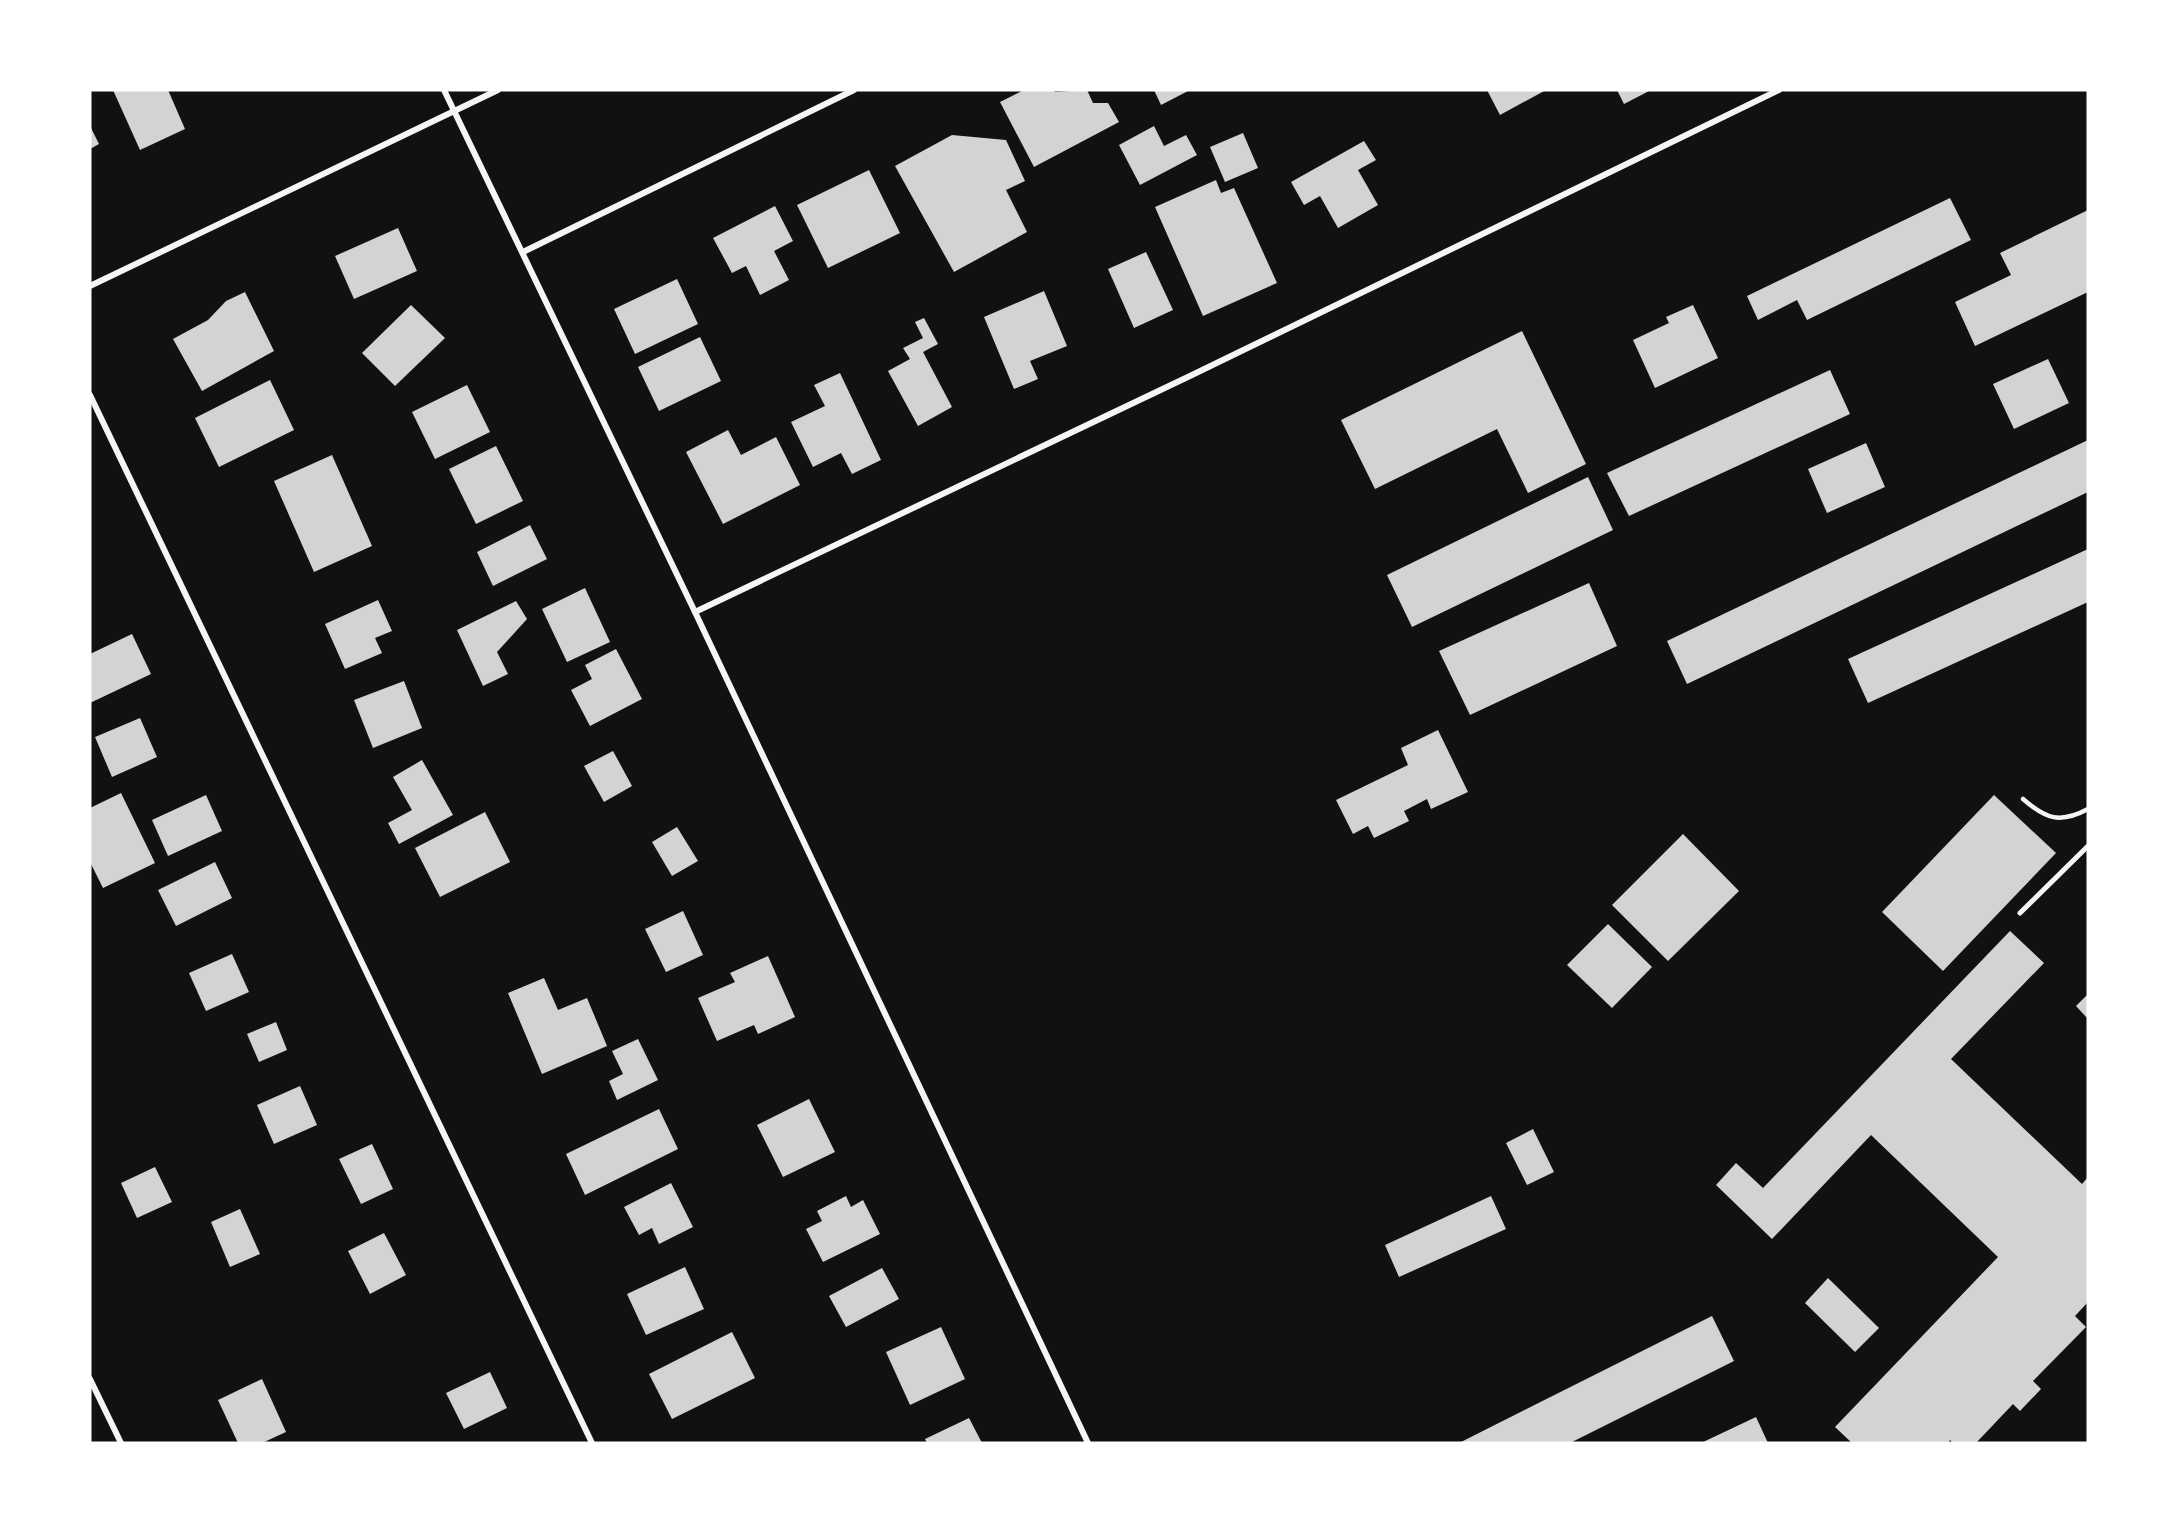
<svg xmlns="http://www.w3.org/2000/svg" width="2178" height="1533" viewBox="0 0 2178 1533" font-family="Overpass,sans-serif">
	<style>
		.building { fill: #d3d3d3 }
		.lines { fill: none; stroke-linecap: round; stroke-linejoin: round }
		.service { stroke: #f5f5f5; stroke-width: 4.5 }
		.pedestrian { stroke: #f5f5f5; stroke-width: 5 }
		.minor { stroke: #f5f5f5; stroke-width: 6 }
	</style>
	<rect width="100%" height="100%" fill="#111"/>
	<g class="building">
		<polygon points="113,90 168,90 185,129 140,150"/>
		<polygon points="1024,90 1054,90 1055,92 1087,90 1093,103 1108,103 1119,122 1034,167 1000,102"/>
		<polygon points="1154,90 1190,90 1161,105"/>
		<polygon points="1487,90 1546,90 1500,115"/>
		<polygon points="1617,90 1651,90 1624,104"/>
		<polygon points="90,126 99,144 90,149"/>
		<polygon points="1154,126 1164,146 1186,135 1197,155 1140,185 1119,145"/>
		<polygon points="1243,133 1258,168 1225,182 1210,147"/>
		<polygon points="952,135 1006,140 1025,181 1006,190 1027,232 954,272 895,166"/>
		<polygon points="1364,141 1376,160 1358,170 1378,205 1338,228 1320,196 1304,205 1291,182"/>
		<polygon points="869,170 900,233 828,268 797,205"/>
		<polygon points="1216,180 1221,193 1234,188 1277,283 1203,316 1155,207"/>
		<polygon points="1950,198 1971,240 1807,320 1797,300 1758,320 1747,296"/>
		<polygon points="775,206 793,241 774,251 789,280 760,295 746,266 732,273 713,238"/>
		<polygon points="2088,210 2088,292 1975,346 1955,302 2011,275 2000,253"/>
		<polygon points="398,228 417,271 354,299 335,256"/>
		<polygon points="1146,252 1173,310 1134,328 1108,269"/>
		<polygon points="677,279 698,324 635,354 614,309"/>
		<polygon points="1044,291 1067,346 1030,361 1038,379 1014,389 984,317"/>
		<polygon points="245,292 274,351 202,391 173,339 208,320 226,301"/>
		<polygon points="411,305 445,338 395,386 362,353"/>
		<polygon points="1693,305 1718,358 1655,388 1633,340 1669,323 1666,317"/>
		<polygon points="924,318 938,344 923,352 952,407 918,426 888,371 910,359 903,348 923,338 915,322"/>
		<polygon points="1522,331 1586,464 1528,493 1497,429 1375,489 1341,420"/>
		<polygon points="700,337 721,381 659,411 638,367"/>
		<polygon points="2048,359 2069,403 2014,429 1993,384"/>
		<polygon points="1830,370 1850,414 1629,516 1607,473"/>
		<polygon points="840,373 881,460 852,474 841,453 813,467 791,422 825,406 814,385"/>
		<polygon points="270,380 294,430 219,467 195,418"/>
		<polygon points="467,385 490,432 435,459 412,412"/>
		<polygon points="728,430 741,455 776,437 800,485 723,524 686,452"/>
		<polygon points="2088,440 2088,492 1687,684 1667,641"/>
		<polygon points="1866,443 1885,487 1827,513 1808,469"/>
		<polygon points="496,446 523,501 476,524 449,469"/>
		<polygon points="332,455 372,546 314,572 274,481"/>
		<polygon points="1588,477 1613,530 1412,627 1387,575"/>
		<polygon points="530,525 547,559 493,586 477,552"/>
		<polygon points="2088,549 2088,602 1868,703 1848,659"/>
		<polygon points="1589,583 1617,646 1470,715 1439,651"/>
		<polygon points="585,588 610,642 567,662 542,609"/>
		<polygon points="378,600 392,631 375,638 382,653 345,669 325,624"/>
		<polygon points="516,601 527,619 497,652 508,674 483,686 457,630"/>
		<polygon points="132,634 151,674 90,703 90,654"/>
		<polygon points="616,649 642,699 590,726 571,690 592,679 585,665"/>
		<polygon points="404,681 422,728 373,748 354,700"/>
		<polygon points="140,718 157,757 112,777 95,737"/>
		<polygon points="1438,730 1468,792 1431,809 1427,799 1404,811 1409,821 1374,838 1368,826 1353,834 1336,800 1408,765 1401,748"/>
		<polygon points="613,751 632,786 604,802 584,766"/>
		<polygon points="422,760 453,815 399,844 388,823 412,810 393,777"/>
		<polygon points="121,793 155,863 103,888 90,862 90,808"/>
		<polygon points="206,795 222,831 168,856 152,820"/>
		<polygon points="1994,795 2056,853 1943,971 1882,912"/>
		<polygon points="485,812 510,862 440,897 415,848"/>
		<polygon points="677,827 698,861 672,876 652,842"/>
		<polygon points="1683,834 1739,891 1668,961 1612,905"/>
		<polygon points="215,862 232,898 176,926 158,890"/>
		<polygon points="683,911 703,955 666,972 645,929"/>
		<polygon points="1608,924 1652,967 1612,1008 1567,965"/>
		<polygon points="2010,931 2044,963 1951,1059 2082,1184 2088,1177 2088,1302 2075,1316 2086,1327 2033,1381 2041,1389 2020,1411 2013,1404 1976,1443 1953,1443 1950,1440 1948,1443 1852,1443 1835,1427 1998,1257 1871,1135 1772,1239 1716,1185 1736,1163 1763,1188"/>
		<polygon points="232,954 249,992 206,1011 189,973"/>
		<polygon points="768,956 795,1017 758,1034 754,1025 717,1041 698,998 735,982 730,973"/>
		<polygon points="544,978 558,1010 587,998 607,1046 542,1074 508,993"/>
		<polygon points="2088,994 2088,1019 2076,1006"/>
		<polygon points="276,1022 287,1050 259,1062 247,1034"/>
		<polygon points="638,1039 658,1080 617,1100 609,1081 623,1074 612,1051"/>
		<polygon points="300,1086 317,1125 274,1144 257,1105"/>
		<polygon points="809,1099 835,1152 783,1177 757,1125"/>
		<polygon points="659,1109 678,1149 585,1195 566,1154"/>
		<polygon points="1533,1129 1554,1172 1527,1185 1506,1143"/>
		<polygon points="372,1144 393,1189 361,1204 339,1159"/>
		<polygon points="155,1167 172,1202 137,1218 121,1183"/>
		<polygon points="671,1183 693,1227 659,1244 652,1228 639,1235 624,1207"/>
		<polygon points="846,1196 851,1207 863,1200 880,1234 823,1262 806,1229 822,1221 817,1211"/>
		<polygon points="1491,1196 1506,1229 1399,1277 1385,1245"/>
		<polygon points="240,1209 260,1254 230,1267 211,1222"/>
		<polygon points="384,1233 406,1275 370,1294 348,1251"/>
		<polygon points="685,1267 704,1309 646,1335 627,1294"/>
		<polygon points="882,1268 899,1299 846,1327 829,1296"/>
		<polygon points="1828,1278 1879,1328 1855,1352 1805,1303"/>
		<polygon points="1712,1316 1734,1361 1570,1443 1459,1443"/>
		<polygon points="941,1327 965,1379 910,1405 886,1352"/>
		<polygon points="732,1332 755,1378 672,1419 649,1374"/>
		<polygon points="490,1372 507,1408 464,1429 446,1393"/>
		<polygon points="262,1379 286,1432 262,1443 238,1443 218,1400"/>
		<polygon points="1756,1417 1768,1443 1701,1443"/>
		<polygon points="969,1418 982,1443 927,1443 925,1439"/>
	</g>
	<g class="lines">
		<path class="service" d="M2023,799C2046,819 2060,824 2088,809"/>
		<polyline class="pedestrian" points="2020,913 2088,846"/>
		<g class="minor">
			<polyline points="444,90 695,612 1088,1443"/>
			<polyline points="523,252 854,90"/>
			<polyline points="90,286 498,90"/>
			<polyline points="90,395 592,1443"/>
			<polyline points="695,612 1192,375 1779,90"/>
			<polyline points="90,1379 121,1443"/>
		</g>
	</g>
	<rect width="2178" height="1533" fill="none" stroke="#ffffff" stroke-width="183"/>
</svg>
